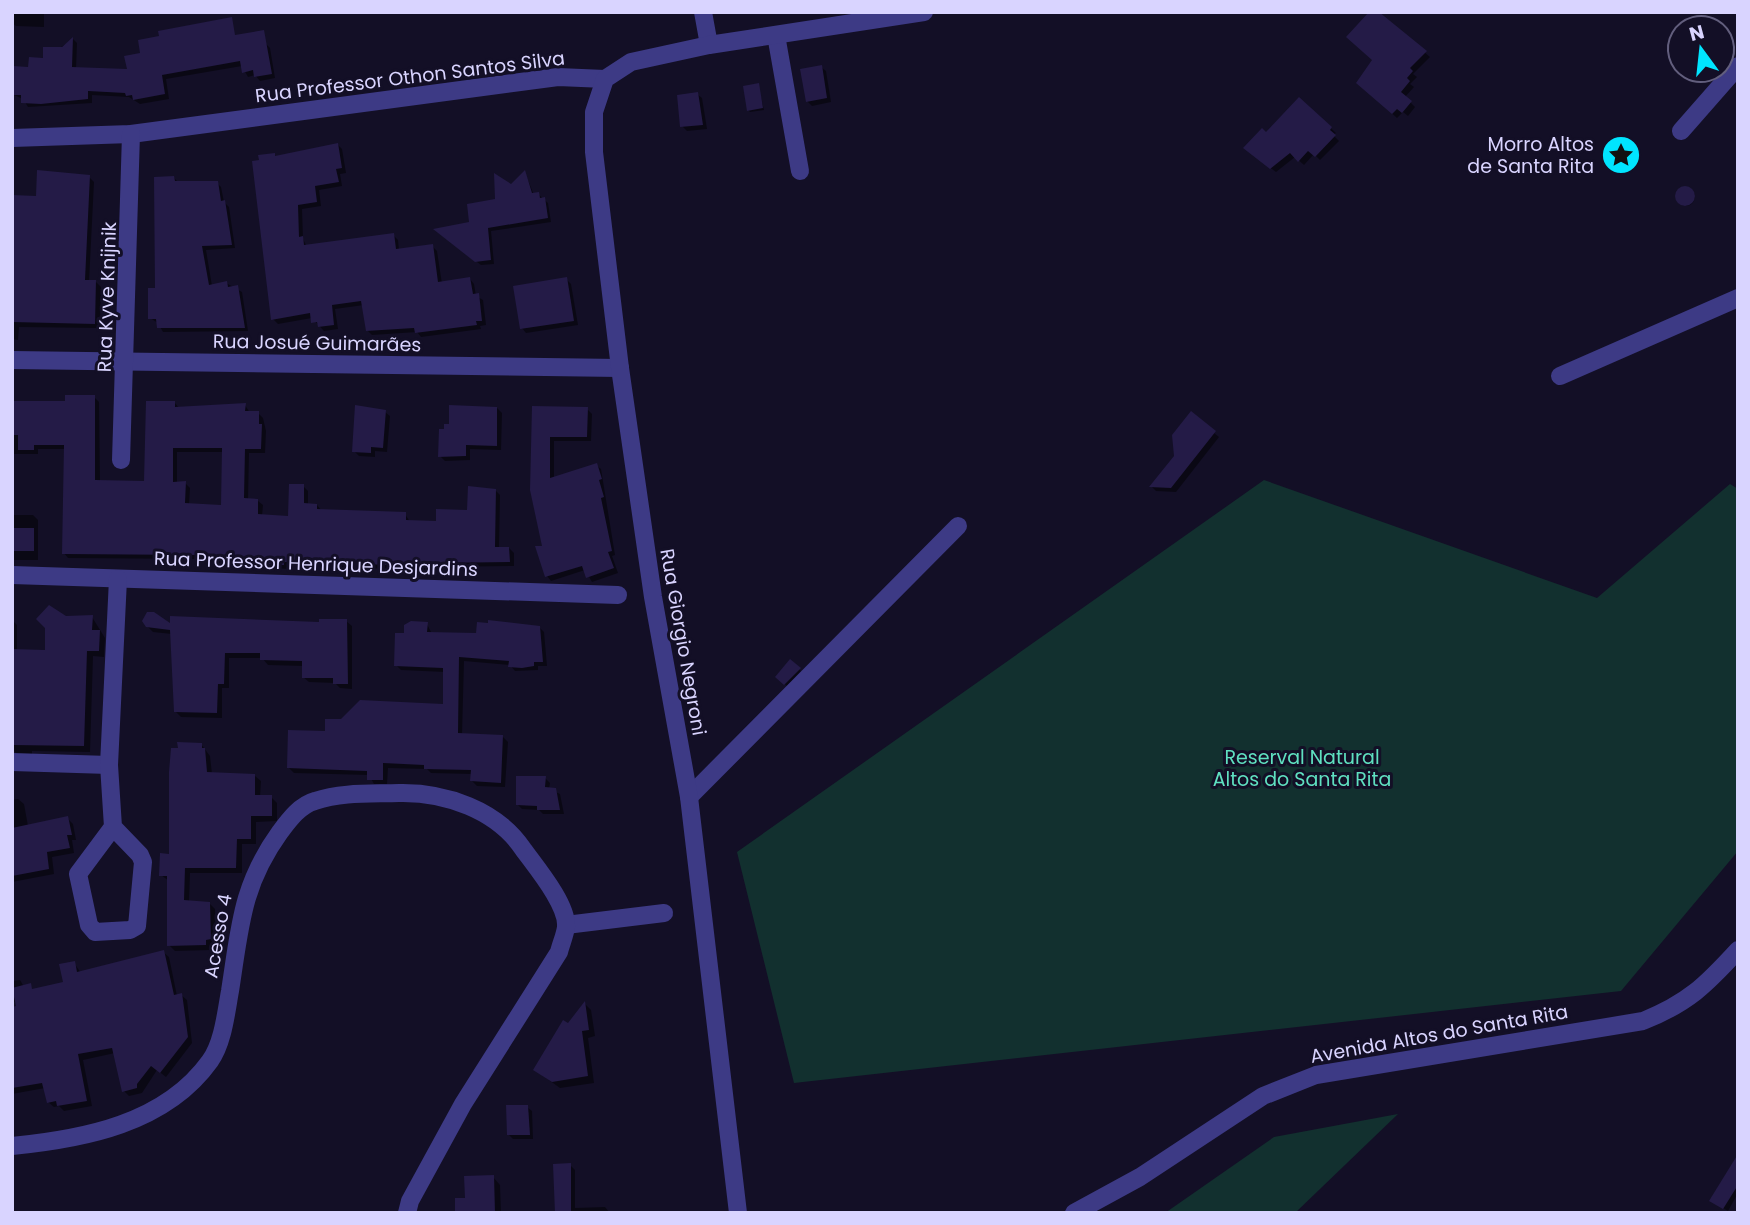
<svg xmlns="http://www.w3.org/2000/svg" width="1750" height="1225" viewBox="0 0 1750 1225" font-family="Poppins,sans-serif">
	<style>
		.green { fill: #12302f }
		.shadow { fill: #0007; fill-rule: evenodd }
		.building { fill: #241b47; fill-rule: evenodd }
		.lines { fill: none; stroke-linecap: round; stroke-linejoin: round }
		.minor { stroke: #3d3a85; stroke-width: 18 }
		.tertiary { stroke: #3d3a85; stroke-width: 18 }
		.labels { text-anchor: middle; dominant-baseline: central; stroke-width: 6; stroke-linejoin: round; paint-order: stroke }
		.street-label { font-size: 19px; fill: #d9d4ff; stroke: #130f26 }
		.poi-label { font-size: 19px; fill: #d9d4ff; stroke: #130f26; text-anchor: end }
		.park-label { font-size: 19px; fill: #5fe0c0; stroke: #130f26 }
	</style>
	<rect width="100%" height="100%" fill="#130f26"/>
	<g class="green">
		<polygon points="1264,480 1597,598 1730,484 1738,489 1738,851 1621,991 794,1083 737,852"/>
		<polygon points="1398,1114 1295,1213 1165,1213 1274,1137"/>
	</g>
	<g class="shadow">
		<polygon points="12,12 44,12 44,27 16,26 12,23"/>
		<polygon points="1377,12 1430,57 1413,74 1417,77 1410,84 1414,87 1405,97 1415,107 1408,116 1403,112 1397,118 1358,82 1374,60"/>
		<polygon points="73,39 77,43 76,69 129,71 266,44 270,48 275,78 260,81 255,75 248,77 242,66 166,79 169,99 140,104 129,97 92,95 92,103 28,107 23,99 14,95 30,68"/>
		<polygon points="821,67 826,71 831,102 812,106 807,101"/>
		<polygon points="758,85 764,110 750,112 748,110"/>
		<polygon points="697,94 702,98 707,129 687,131 682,126"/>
		<polygon points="1299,99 1336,133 1333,135 1339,141 1320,160 1314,154 1304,165 1295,157 1276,172 1250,152"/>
		<polygon points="338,145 342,149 346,173 340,174 342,186 319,190 321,206 302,209 303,239 307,247 393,235 398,240 399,251 432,246 437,251 442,284 470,279 474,284 476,296 483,300 486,325 480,326 481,329 421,337 417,332 372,335 367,330 364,305 335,309 338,329 324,331 312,318 278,324 273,319 274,155 277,157"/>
		<polygon points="525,173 534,195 538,194 548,203 551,222 491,231 494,264 481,265 439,233 471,223"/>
		<polygon points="89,177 94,182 89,282 96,282 101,287 100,328 19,327 18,340 12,339 12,197 38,198"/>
		<polygon points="174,178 179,183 217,183 221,187 224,202 229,207 235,248 206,250 212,286 226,283 242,292 248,331 163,332 158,323 150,318"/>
		<circle cx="1686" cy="197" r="9"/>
		<polygon points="566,279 571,284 578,325 526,333 522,328"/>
		<path d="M94,397L99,402L100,482H145L175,403L179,408L245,405L250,413H258L263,418L266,431L265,453H249L248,500L258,501L263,505L262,516L290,518L303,486L308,491V505H317L322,511L405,514L410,522H438L468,512L495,490L500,495L499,548H509L514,553V566L439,567V571L321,566H289L288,569L204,563L200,559L68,558L64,553L66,449H38V454H12V403L67,402ZM177,452H223L222,507L189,505L190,488L185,483H177Z"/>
		<polygon points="451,407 497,408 502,413 501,450 470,449 470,460 445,461 440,456 451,426"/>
		<polygon points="534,408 587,409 592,414 591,441 554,441 554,479 596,465 601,469 615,555 612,556 618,573 592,582 585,570 551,581 547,576"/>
		<polygon points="385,412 390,416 387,452 375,451 375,457 359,456 354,451"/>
		<polygon points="1214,433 1219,437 1176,492 1156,491 1152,487 1176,456"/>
		<polygon points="12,515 33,515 38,520 38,560 12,560"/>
		<polygon points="92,617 105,638 104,657 93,656 90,752 32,751 32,755 17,754 12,749 12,620 17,625 17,651 47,651 65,618"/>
		<polygon points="346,621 352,626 352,689 340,688 335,683 309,682 303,677 304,666 268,665 262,658 229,658 229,688 222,688 222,718 181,717 175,711 172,634 153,632 147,626 321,624"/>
		<polygon points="427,624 432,634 477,635 539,627 544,632 547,666 538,666 538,670 515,671 510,665 464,661 462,735 503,737 508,742 505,787 477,786 472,781 472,774 431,773 427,769 388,768 387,784 374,784 369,775 294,773 289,768 342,721 444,706 445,672 401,670 396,665 406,635"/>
		<polygon points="790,661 801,671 787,686 777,677"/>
		<polygon points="201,744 210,756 212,774 255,776 261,781 260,797 271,797 277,803 277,821 256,822 256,844 242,844 242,873 190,873 189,902 209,903 215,909 216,945 211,945 211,950 175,951 169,945 169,881 161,875 171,855"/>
		<polygon points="545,778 550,783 549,789 560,794 564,814 543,814 539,810 522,809 517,804"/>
		<polygon points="18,799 24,804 28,826 67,818 73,824 76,840 72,840 74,853 52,857 54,874 12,882 12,800"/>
		<polygon points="163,952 169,957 177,996 181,995 187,1000 192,1043 166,1077 157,1070 142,1093 129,1096 124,1091 115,1053 83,1060 92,1106 64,1111 59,1106 54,1107 48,1102 45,1088 12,1094 12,1068 26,999 12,1002 12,981 20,980 27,992 65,984 74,963 81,973"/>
		<polygon points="585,1004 591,1010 595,1036 588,1038 594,1083 560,1088 535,1070"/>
		<polygon points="527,1107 532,1111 533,1139 513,1139 509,1135"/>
		<polygon points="570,1165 575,1170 575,1208 605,1207 610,1213 556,1213"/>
		<polygon points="493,1177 500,1185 501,1213 457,1213 467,1199"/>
		<polygon points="1738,1180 1738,1193 1728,1211 1713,1202"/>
	</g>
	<g class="building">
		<polygon points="1369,12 1379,12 1427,51 1410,68 1413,71 1407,78 1410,81 1401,92 1412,101 1402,113 1397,109 1392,114 1356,83 1372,60 1346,37"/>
		<polygon points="232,17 235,35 264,30 272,74 254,77 253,70 242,73 240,61 162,75 165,94 133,100 132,95 126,96 125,93 88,91 88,99 41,104 21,103 21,95 12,95 13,66 28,67 29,57 43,58 43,47 62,47 73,37 72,67 127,69 124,56 140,53 138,40 159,36 158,31"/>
		<polygon points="822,65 827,98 806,102 800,69"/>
		<polygon points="759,83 763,108 747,111 743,86"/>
		<polygon points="698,92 703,125 680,127 677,95"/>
		<polygon points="1299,97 1332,127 1330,130 1336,135 1315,157 1308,151 1298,162 1290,153 1270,169 1243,148 1262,128 1266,132"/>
		<polygon points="338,143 342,168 336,169 339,182 315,186 317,202 298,205 299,237 303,236 304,245 394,233 396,249 433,244 438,282 470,277 473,294 479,293 482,321 476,321 477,325 415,333 414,328 366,331 361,301 332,305 334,325 318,327 317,322 311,323 310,313 271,320 252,161 259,160 258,155 275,153 275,156"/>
		<polygon points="37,170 90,175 85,280 96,280 95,324 12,322 12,195 36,196"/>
		<polygon points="525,170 532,193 539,192 540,198 545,197 548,218 488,228 491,260 475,262 433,229 469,222 467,204 495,199 494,173 511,184"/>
		<polygon points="174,176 175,181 218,181 221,201 225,200 232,245 202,246 209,285 227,281 228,287 238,285 245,328 157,328 156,319 148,319 148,288 155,288 154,177"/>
		<circle cx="1685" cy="196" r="10"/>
		<polygon points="567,277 574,321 520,329 513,286"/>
		<path d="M65,395H95V480L144,481L146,401H175V407L246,403L245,411H259V424H262L261,449H245L244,498L258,499V514L288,516L289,484H304V503L317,504V509L406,512V520L436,521V509L467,510L468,486L496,489L495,547H509L510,562L435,563V567L315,562H284V565L197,559V555L62,554L64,445H34V450H18V435H12V401H65ZM173,448H222L221,505L185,503L186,481L173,482Z"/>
		<polygon points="355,405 386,410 383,448 371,447 371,453 352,452"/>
		<polygon points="449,405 497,407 497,446 466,445 466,456 438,457 439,429 444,429 444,424 449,424"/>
		<polygon points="532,406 588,407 587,437 550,437 550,478 597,463 602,479 599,480 604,497 601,498 612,551 608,552 614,568 586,578 582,566 545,577 535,546 542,546 530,490"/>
		<polygon points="1191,411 1216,431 1171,488 1149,487 1174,456 1172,435"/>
		<rect x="12" y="528" width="22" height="23"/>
		<polygon points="49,605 66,616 93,615 92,630 100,630 99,651 87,651 84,746 12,745 12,649 45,650 45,628 36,619"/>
		<polygon points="147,612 154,612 170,623 170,616 319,622 319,619 347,619 348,684 333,684 333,678 302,678 302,661 260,660 260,653 225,653 224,684 218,684 217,713 174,712 170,630 146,627 142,621"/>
		<polygon points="488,620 540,626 543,662 534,662 534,666 522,668 508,667 509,661 459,657 458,733 503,735 501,783 470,781 471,770 424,769 424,765 383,763 383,780 367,780 367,771 287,768 288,730 325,731 325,719 341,719 360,700 443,704 443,668 394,666 395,633 404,633 404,625 411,621 428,622 427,632 476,633 477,622 488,623"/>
		<polygon points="790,659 801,668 784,685 775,677"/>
		<polygon points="177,742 202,743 202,748 205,748 207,772 255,774 255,795 272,795 272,816 251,816 251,839 237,839 236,868 185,868 184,900 210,902 211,939 206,940 206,945 167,946 167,876 159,876 160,853 169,854 169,772 171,748 178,748"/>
		<polygon points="516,776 546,776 545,787 556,788 560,810 537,810 537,806 516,805"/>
		<polygon points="68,816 72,835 67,835 70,848 47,852 49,869 12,876 12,828"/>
		<polygon points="164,950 174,995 182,993 188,1037 160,1073 151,1066 137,1084 137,1088 122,1092 112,1048 78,1054 87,1101 57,1106 56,1101 47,1103 42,1083 12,1088 12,1007 16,1006 12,988 31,983 32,989 63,982 59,964 75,961 77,972"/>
		<polygon points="585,1001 589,1030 582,1031 588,1076 552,1082 533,1070 563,1020 568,1023"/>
		<polygon points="506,1105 528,1105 530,1135 507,1135"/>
		<polygon points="1738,1154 1738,1185 1723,1209 1709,1201"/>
		<polygon points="571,1163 571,1213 555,1213 553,1164"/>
		<polygon points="494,1175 495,1213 455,1213 455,1198 465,1198 464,1176"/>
	</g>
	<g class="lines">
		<g class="minor">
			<polyline points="703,12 709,45"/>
			<polyline points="776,35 800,171"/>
			<polyline points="1681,131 1738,66"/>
			<polyline points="12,138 131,134 558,77 605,79"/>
			<polyline points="12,360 620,368"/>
			<polyline points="1560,376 1738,298"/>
			<polyline points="121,460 131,134"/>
			<polyline points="12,575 618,595"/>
			<polyline points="12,762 109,765"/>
			<polyline points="689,797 958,526"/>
			<polyline points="113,827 78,874 89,925 95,932 130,930 137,926 143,862 140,855 113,827 109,765 118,579"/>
			<polyline points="566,925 664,913"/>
			<path d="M12,1146C83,1139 165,1124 210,1061C223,1043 226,1013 230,991C240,928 241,886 280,832C289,820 300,805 315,801C342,792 371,794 399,793C445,792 497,810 523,849C536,867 568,905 566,927C565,935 561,944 559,952L463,1104L410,1201L407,1213"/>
		</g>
		<g class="tertiary">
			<polyline points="738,1213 689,797 653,597 620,368 594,152 594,112 605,79 631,62 709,45 924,12"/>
			<path d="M1074,1213L1140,1177L1263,1096L1316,1075L1643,1021C1688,1003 1706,985 1738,950"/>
		</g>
	</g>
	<defs>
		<g id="sight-disc" transform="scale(2.0125)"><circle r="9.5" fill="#00e5ff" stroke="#130f26"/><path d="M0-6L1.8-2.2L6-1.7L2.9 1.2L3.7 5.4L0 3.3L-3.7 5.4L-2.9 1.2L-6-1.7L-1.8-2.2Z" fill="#111"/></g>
	</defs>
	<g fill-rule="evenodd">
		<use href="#sight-disc" x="1621" y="155"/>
	</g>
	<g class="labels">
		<g class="street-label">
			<text transform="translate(410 77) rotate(-7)">Rua Professor Othon Santos Silva</text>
			<text transform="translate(107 297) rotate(-88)">Rua Kyve Knijnik</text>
			<text transform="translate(317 343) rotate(1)">Rua Josué Guimarães</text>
			<text transform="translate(316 564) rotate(2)">Rua Professor Henrique Desjardins</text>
			<text transform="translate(683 642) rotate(80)">Rua Giorgio Negroni</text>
			<text transform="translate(218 936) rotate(-80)">Acesso 4</text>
			<text transform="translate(1439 1034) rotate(-10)">Avenida Altos do Santa Rita</text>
		</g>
		<g class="poi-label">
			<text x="1594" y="144">Morro Altos<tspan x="1594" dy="22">de Santa Rita</tspan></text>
		</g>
		<g class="park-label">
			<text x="1302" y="757">Reserval Natural<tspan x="1302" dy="22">Altos do Santa Rita</tspan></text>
		</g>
	</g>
	<rect width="1750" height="1225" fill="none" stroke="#d9d4ff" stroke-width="28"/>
	<g transform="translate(1701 49) rotate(345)"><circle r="33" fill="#130f26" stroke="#625e7d" stroke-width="2"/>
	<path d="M0-5L12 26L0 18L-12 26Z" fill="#00e5ff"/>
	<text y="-10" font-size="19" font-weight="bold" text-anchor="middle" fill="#d9d4ff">N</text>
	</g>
</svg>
